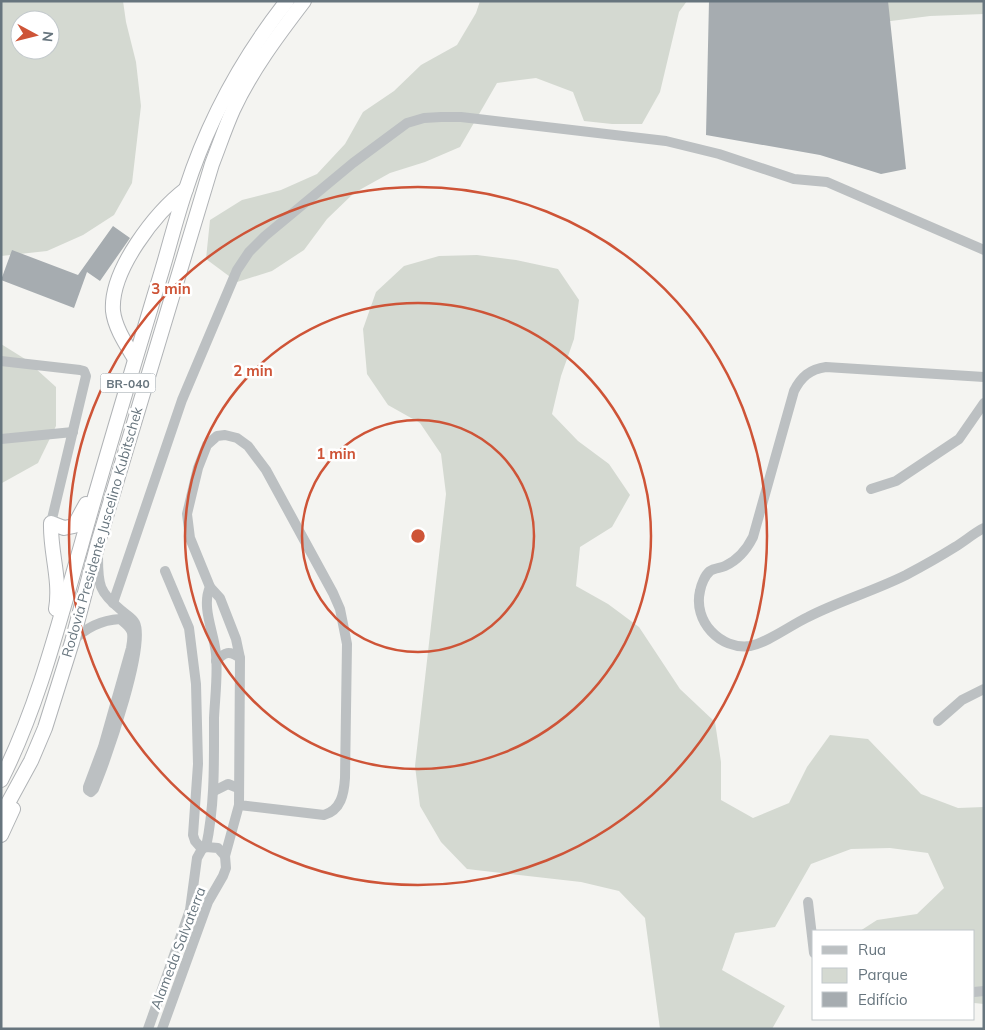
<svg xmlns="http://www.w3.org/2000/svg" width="985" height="1030" viewBox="0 0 985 1030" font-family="Mulish,sans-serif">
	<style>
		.green { fill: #d4d9d1; fill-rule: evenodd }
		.building { fill: #a6acb0 }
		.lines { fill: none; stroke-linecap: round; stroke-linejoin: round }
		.highway-casing { stroke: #b0b3b6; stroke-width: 16 }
		.minor { stroke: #bcc0c2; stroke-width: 10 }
		.highway { stroke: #fff; stroke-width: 14 }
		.ring { fill: none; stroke: #ce5437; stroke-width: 2.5 }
		.labels { text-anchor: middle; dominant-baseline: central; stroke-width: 5; stroke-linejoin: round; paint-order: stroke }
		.shield { fill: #fff; stroke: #959ea5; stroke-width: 1 }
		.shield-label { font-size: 12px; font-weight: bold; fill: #67757e }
		.street-label { font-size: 14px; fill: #67757e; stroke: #fff }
		.centre { fill: #ce5437; stroke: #fff; stroke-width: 2.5 }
		.ring-label { font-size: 15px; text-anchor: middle; font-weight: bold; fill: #ce5437; stroke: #fff; stroke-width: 5; stroke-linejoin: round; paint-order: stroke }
	</style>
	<rect width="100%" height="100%" fill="#f4f4f1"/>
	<g class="green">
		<path d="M1,1H123L126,22L136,62L141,106L132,183L114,215L83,235L47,251L1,256ZM20,20H50V50H20Z"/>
		<polygon points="480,1 687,1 679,12 660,92 642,124 612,124 584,121 573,92 536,78 497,83 460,147 425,162 390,173 354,193 327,219 304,250 272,271 237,282 206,259 210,220 242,200 281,190 317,174 345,144 363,112 394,91 421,65 457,45 476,13"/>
		<polygon points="821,1 984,1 984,14 930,16 891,21 852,21"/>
		<polygon points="477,255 516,260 558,269 579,300 574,339 561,376 552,414 578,441 609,464 630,495 612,527 580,547 576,586 608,604 639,627 680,689 715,722 721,762 721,800 753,818 789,803 807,767 830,735 868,739 921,794 958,808 984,807 984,1004 974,1003 974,931 860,931 877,920 917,914 944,888 928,853 890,848 851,849 811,864 775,927 735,933 722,970 785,1006 772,1029 660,1029 645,918 619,891 581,882 467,869 441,842 420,806 415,766 446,494 441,454 420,423 388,405 367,374 363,329 376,292 404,266 439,256"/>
		<polygon points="1,344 25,359 56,387 56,426 38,463 2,483"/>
	</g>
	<g class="building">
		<polygon points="709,1 888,1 906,169 881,174 820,155 706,135"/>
		<polygon points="113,226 130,238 100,281 87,272 74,308 1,280 12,250 78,275"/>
	</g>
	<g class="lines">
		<g class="highway-casing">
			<g id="highway">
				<path d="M135,359C126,344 115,328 113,311C110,270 156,212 186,189"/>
				<path d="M56,609C61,580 50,552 51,523L64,528L74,526L86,504"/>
				<path d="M1,780C38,706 58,626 81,546C106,456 133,367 160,277C169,248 176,218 186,189C208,121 243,57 287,1"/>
				<path d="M1,816L31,761L45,728L72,642L98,543L212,164C219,146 225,128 233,110C251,71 278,35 304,1"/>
				<polyline points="1,835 13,809"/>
			</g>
		</g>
		<g class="minor">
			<polyline points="1,361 80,370 84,371 86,376 51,523"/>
			<path d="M984,377L826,367C810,369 801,377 794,391L753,537C747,549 738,560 725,566C721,568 714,568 710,571C705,575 701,585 700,591C693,621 720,650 750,646C767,643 791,625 808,617C839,601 874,591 906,575C923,566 939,557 955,547C965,541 974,533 984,528"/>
			<polyline points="1,439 73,432"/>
			<polyline points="871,489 896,481 959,439 984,403"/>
			<polyline points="165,571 189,628 196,684 198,764 193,835 195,841 202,849"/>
			<polyline points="113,603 182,400 237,270 249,252 265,236 353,163 407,123 424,118 441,117 461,117 666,141 719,154 794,179 827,182 984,250"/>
			<path d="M72,642C86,627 101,620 120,619C133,629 134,632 131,648L103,747L88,787V790L91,792L94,789L98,779C108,753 146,645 135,623C132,617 126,615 121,610C99,592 98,585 98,557"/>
			<path d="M216,661C225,652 229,650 240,658"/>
			<polyline points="938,721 962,700 984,689"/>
			<polyline points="214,791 228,784 238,788"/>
			<path d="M206,847C215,805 214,762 214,718C215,697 218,675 216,654C214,632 201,607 210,587"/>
			<path d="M225,856L239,805L240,658L236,639L220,598L210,587L190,538L187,514L198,468L207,445L217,436L225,435L237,438L248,446L266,470L333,593L340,609L347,644L345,778C344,794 341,810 324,815L239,805"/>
			<polyline points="808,902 814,953"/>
			<polyline points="974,992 984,991"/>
			<polyline points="148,1029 190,910 197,858 202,849 206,847 218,848 225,856 226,868 223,876 208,902 162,1029"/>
		</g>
		<use href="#highway" class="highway"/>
	</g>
	<g class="ring">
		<circle cx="418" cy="536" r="116"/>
		<circle cx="418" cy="536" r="233"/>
		<circle cx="418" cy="536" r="349"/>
	</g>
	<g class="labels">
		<rect class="shield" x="100.5" y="373.5" width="55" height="19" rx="4"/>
		<g class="shield-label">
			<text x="128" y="383">BR-040</text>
		</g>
		<g class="street-label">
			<text transform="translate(102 532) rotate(-74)">Rodovia Presidente Juscelino Kubitschek</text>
			<text transform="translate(178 948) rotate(-69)">Alameda Salvaterra</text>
		</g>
	</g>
	<circle cx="418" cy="536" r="8" class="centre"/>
	<g class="ring-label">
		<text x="171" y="294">3 min</text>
		<text x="253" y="376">2 min</text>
		<text x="336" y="459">1 min</text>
	</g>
	<rect width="985" height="1030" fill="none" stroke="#67757e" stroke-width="5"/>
	<rect x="812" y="930" width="162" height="90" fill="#ffffff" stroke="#c2c8cb"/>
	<rect x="822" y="946" width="25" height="8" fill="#bcc0c2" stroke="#c2c8cb"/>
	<text x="858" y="955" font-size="15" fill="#67757e">Rua</text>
	<rect x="822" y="968" width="25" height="15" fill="#d4d9d1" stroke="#c2c8cb"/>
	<text x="858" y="980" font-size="15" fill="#67757e">Parque</text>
	<rect x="822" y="992" width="25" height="15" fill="#a6acb0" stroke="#c2c8cb"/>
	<text x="858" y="1005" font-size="15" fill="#67757e">Edifício</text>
	<g transform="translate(35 35) rotate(97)"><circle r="24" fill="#ffffff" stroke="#c2c8cb"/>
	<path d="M0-4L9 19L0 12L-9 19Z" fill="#ce5437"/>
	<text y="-8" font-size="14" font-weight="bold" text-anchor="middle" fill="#67757e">N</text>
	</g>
</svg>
